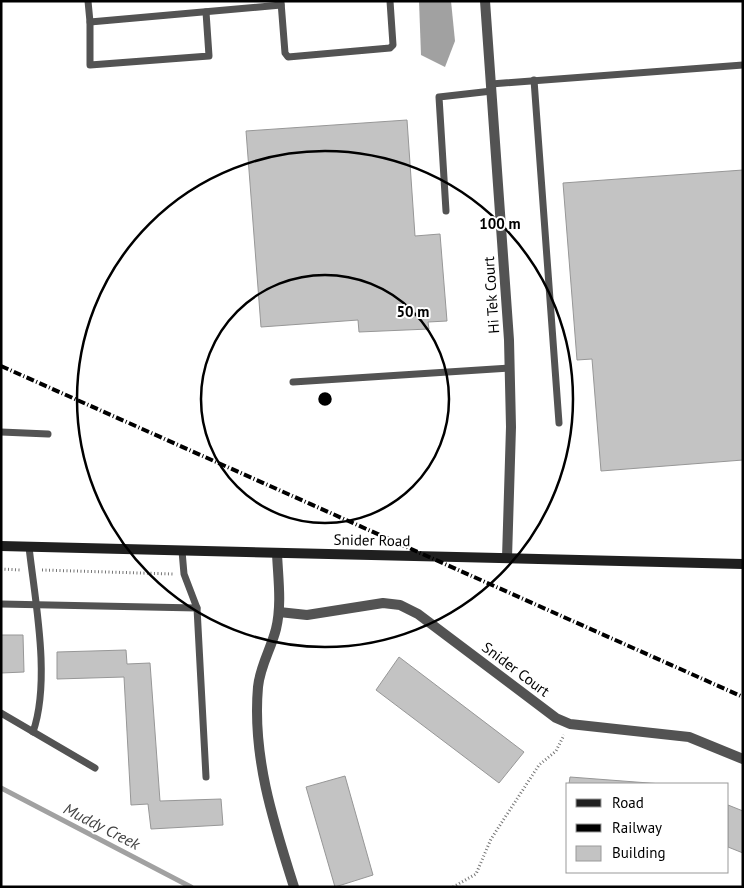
<svg xmlns="http://www.w3.org/2000/svg" width="744" height="888" viewBox="0 0 744 888" font-family="'PT Sans',sans-serif">
	<style>
		.water { fill: #a1a1a1 }
		.lines { fill: none; stroke-linecap: round; stroke-linejoin: round }
		.stream { stroke: #a1a1a1; stroke-width: 5 }
		.building { fill: #c3c3c3; stroke: #979797 }
		.path { stroke: #757575; stroke-width: 3; stroke-dasharray: 1 2.5; stroke-linecap: butt }
		.lane { stroke: #535353; stroke-width: 7 }
		.street { stroke: #535353; stroke-width: 10 }
		.secondary { stroke: #202020; stroke-width: 10 }
		.rail { stroke: #000; stroke-width: 4; stroke-dasharray: 8 2.5 1 2.5; stroke-linecap: butt }
		.ring { fill: none; stroke: #000; stroke-width: 2.5 }
		.labels { text-anchor: middle; dominant-baseline: central; stroke-width: 4; stroke-linejoin: round; paint-order: stroke }
		.street-label { font-size: 15px; fill: #000; stroke: #fff }
		.water-label { font-size: 16px; font-style: italic; fill: #424242; stroke: #fff }
		.centre { fill: #000; stroke: #fff; stroke-width: 2.5 }
		.ring-label { font-size: 15px; text-anchor: middle; font-weight: bold; fill: #000; stroke: #fff; stroke-width: 4; stroke-linejoin: round; paint-order: stroke }
	</style>
	<rect width="100%" height="100%" fill="#fff"/>
	<polygon class="water" points="419,1 451,1 455,41 445,67 421,55"/>
	<g class="lines">
		<polyline class="stream" points="1,788 191,887"/>
	</g>
	<g class="building">
		<polygon points="407,120 415,236 440,234 447,321 428,322 429,329 359,332 358,320 261,327 246,131"/>
		<polygon points="743,170 743,460 601,471 592,359 577,360 563,183"/>
		<polygon points="1,635 23,635 24,672 1,673"/>
		<polygon points="126,650 127,664 150,663 160,801 221,799 223,825 151,829 148,804 131,805 124,677 57,679 57,652"/>
		<polygon points="399,657 524,752 499,783 376,690"/>
		<polygon points="345,776 373,875 335,887 306,787"/>
		<polygon points="570,777 662,784 569,784"/>
		<polygon points="728,805 743,811 743,853 728,847"/>
	</g>
	<g class="lines">
		<g class="path">
			<polyline points="1,569 21,570"/>
			<polyline points="42,570 173,574"/>
			<polyline points="453,887 476,874 491,839 539,765 556,751 564,735"/>
		</g>
		<g class="lane">
			<polyline points="88,1 90,22 281,5"/>
			<polyline points="281,2 285,53 288,57 390,48 393,45 390,1"/>
			<polyline points="90,22 90,65 209,56 206,12"/>
			<polyline points="534,80 559,423"/>
			<polyline points="491,84 743,65"/>
			<polyline points="446,211 439,97 492,91"/>
			<polyline points="293,382 510,368"/>
			<polyline points="1,432 48,434"/>
			<path d="M29,547C35,601 51,680 33,732"/>
			<polyline points="182,551 184,574 197,608 206,777"/>
			<polyline points="1,604 197,608"/>
			<polyline points="1,713 95,768"/>
		</g>
		<g class="street">
			<polyline points="485,1 509,340 511,427 507,558"/>
			<path d="M277,553C278,578 282,604 276,629C271,649 260,666 258,687C252,756 273,821 294,887"/>
			<polyline points="279,612 307,615 383,603 400,605 418,614 556,718 570,724 689,737 743,759"/>
		</g>
		<polyline class="secondary" points="1,546 743,564"/>
		<polyline class="rail" points="1,366 743,697"/>
	</g>
	<g class="ring">
		<circle cx="325" cy="399" r="124"/>
		<circle cx="325" cy="399" r="248"/>
	</g>
	<g class="labels">
		<g class="street-label">
			<text transform="translate(491 295) rotate(-94)">Hi Tek Court</text>
			<text transform="translate(372 540) rotate(1)">Snider Road</text>
			<text transform="translate(516 669) rotate(37)">Snider Court</text>
		</g>
		<g class="water-label">
			<text transform="translate(102 826) rotate(27)">Muddy Creek</text>
		</g>
	</g>
	<circle cx="325" cy="399" r="8" class="centre"/>
	<g class="ring-label">
		<text x="500" y="229">100 m</text>
		<text x="413" y="317">50 m</text>
	</g>
	<rect width="744" height="888" fill="none" stroke="#000000" stroke-width="5"/>
	<rect x="566" y="783" width="162" height="90" fill="#ffffff" stroke="#999999"/>
	<rect x="576" y="799" width="25" height="8" fill="#202020" stroke="#999999"/>
	<text x="612" y="808" font-size="15" fill="#000000">Road</text>
	<rect x="576" y="824" width="25" height="8" fill="#000000" stroke="#999999"/>
	<text x="612" y="833" font-size="15" fill="#000000">Railway</text>
	<rect x="576" y="846" width="25" height="15" fill="#c3c3c3" stroke="#999999"/>
	<text x="612" y="858" font-size="15" fill="#000000">Building</text>
</svg>
